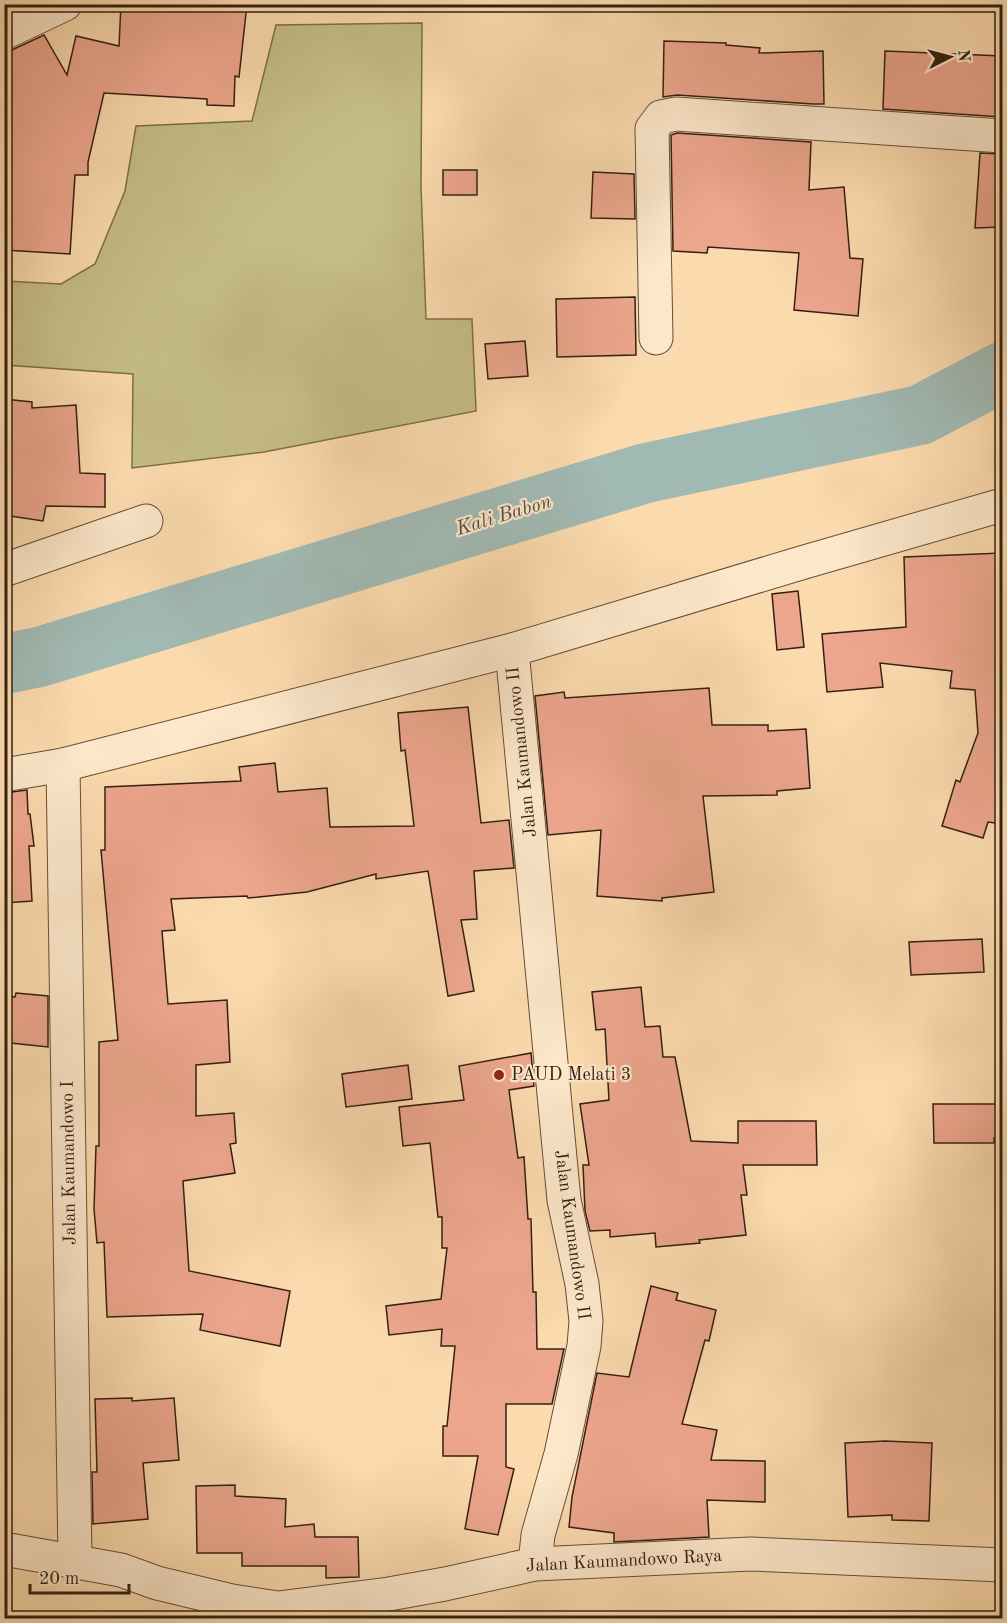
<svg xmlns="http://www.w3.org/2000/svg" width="1007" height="1623" viewBox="0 0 1007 1623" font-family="'Old Standard TT',serif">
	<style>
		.green { fill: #c5bd85; stroke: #7c6e4c; stroke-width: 1.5 }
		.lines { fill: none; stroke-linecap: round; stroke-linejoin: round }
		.river { stroke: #a1b9b3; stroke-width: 60 }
		.building { fill: #eda68e; stroke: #332012; stroke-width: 1.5 }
		.street-casing { stroke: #654e39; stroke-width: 35 }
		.street { stroke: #fce7ca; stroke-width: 33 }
		.poi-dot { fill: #8f2418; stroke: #fce7ca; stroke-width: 2 }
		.labels { text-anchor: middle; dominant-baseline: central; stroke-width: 4.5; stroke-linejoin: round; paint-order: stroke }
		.street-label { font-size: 18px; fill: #332012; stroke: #fce7ca }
		.poi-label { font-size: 18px; fill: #332012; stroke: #fce7ca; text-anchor: start }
		.water-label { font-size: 20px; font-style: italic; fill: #544e42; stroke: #fce7ca }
	</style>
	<rect width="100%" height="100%" fill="#fbdaad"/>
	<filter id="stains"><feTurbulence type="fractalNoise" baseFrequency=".00333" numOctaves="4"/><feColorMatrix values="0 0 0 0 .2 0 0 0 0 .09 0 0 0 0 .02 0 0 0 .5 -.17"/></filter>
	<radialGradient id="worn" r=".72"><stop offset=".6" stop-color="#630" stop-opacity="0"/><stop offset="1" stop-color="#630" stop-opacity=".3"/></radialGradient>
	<polygon class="green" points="422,23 421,187 426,319 472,319 476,411 264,452 132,468 133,374 5,365 5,281 61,284 95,264 125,191 136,126 252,121 276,25"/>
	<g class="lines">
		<polyline class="river" points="4,664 39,657 646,473 920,415 1002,372"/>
	</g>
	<g class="building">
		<polygon points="121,4 247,4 239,77 235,76 234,106 207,105 207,99 104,93 88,162 88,175 75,175 70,254 4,250 4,51 12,50 44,35 67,75 76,36 119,46"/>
		<polygon points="664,41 726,43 726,45 760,48 759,53 823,51 824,104 813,104 677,95 663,97"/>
		<polygon points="885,51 1002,56 1002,117 883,109"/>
		<polygon points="677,133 811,142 809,190 844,187 850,258 863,259 858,316 794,310 799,253 708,247 707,253 673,251 671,135"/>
		<polygon points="980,153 1002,154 1002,227 975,228"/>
		<rect x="443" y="170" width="34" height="25"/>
		<polygon points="593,172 634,174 635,219 591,218"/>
		<polygon points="635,297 636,355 557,357 556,299"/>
		<polygon points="525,341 528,376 488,379 485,344"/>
		<polygon points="4,399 32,402 32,408 76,405 80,473 105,474 105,507 46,506 43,521 4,515"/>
		<polygon points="1002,553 1002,824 988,822 983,838 942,826 956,780 960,782 978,733 975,690 950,688 952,671 880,663 883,687 827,692 822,634 906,627 904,557"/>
		<polygon points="798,591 804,647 777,650 772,594"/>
		<polygon points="709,688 712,725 768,725 768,731 806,729 810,788 777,791 777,795 703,796 714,892 662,898 662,901 597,896 601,830 548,835 535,696 564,692 565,698"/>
		<polygon points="468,707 481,823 509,820 514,868 474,871 477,919 461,920 474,991 448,996 428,871 376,879 376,874 307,892 248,898 247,896 171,899 175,930 162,931 168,1004 227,1000 230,1062 196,1065 196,1116 234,1113 236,1143 230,1144 235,1173 183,1181 189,1271 290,1291 280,1346 200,1330 203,1314 107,1317 104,1242 97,1243 94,1209 96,1146 99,1146 99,1042 118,1040 101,850 105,850 105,787 241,781 239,767 275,763 278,792 327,788 330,827 414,826 405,750 401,751 398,713"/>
		<polygon points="27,790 28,814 30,814 34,846 29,846 32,901 4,903 4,793"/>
		<polygon points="982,939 984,972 911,975 909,942"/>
		<polygon points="641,987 645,1027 660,1026 663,1057 675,1057 691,1141 738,1143 738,1121 816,1121 817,1165 743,1165 747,1195 741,1195 746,1235 699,1240 700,1243 656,1247 655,1233 610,1237 610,1230 590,1231 585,1211 583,1165 589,1165 580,1104 609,1100 605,1029 596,1030 592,992"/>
		<polygon points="16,993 48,996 48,1047 11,1043 11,1037 4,1036 4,996 15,997"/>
		<polygon points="531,1053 534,1086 509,1090 518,1158 524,1157 528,1219 531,1219 533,1292 536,1292 537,1349 564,1349 552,1404 506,1404 506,1467 514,1469 498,1535 465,1529 478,1456 443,1456 443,1426 447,1426 455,1346 441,1346 442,1329 389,1335 386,1306 441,1299 447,1248 442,1248 442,1217 438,1217 430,1143 403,1146 399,1107 464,1100 459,1066"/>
		<polygon points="408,1065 412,1099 346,1107 342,1074"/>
		<polygon points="933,1104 1002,1104 1002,1138 994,1138 994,1143 934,1143"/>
		<polygon points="651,1286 678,1293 676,1300 716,1310 709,1341 705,1340 682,1424 717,1430 711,1460 765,1461 765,1502 707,1500 709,1537 614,1542 614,1533 569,1527 572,1497 597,1373 629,1377"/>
		<polygon points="132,1398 132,1401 174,1398 179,1460 143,1463 148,1519 93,1524 92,1472 97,1472 95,1399"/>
		<polygon points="885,1441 932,1443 929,1521 892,1520 892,1515 848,1517 845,1443"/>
		<polygon points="235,1485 235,1496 286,1499 285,1527 314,1524 315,1537 358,1537 359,1577 326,1578 326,1566 242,1566 242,1553 197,1553 196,1486"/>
	</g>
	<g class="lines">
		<g class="street-casing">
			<g id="street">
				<polyline points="4,33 65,4"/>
				<polyline points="656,338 652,129 661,117 676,114 1002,136"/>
				<polyline points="4,570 146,521"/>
				<polyline points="512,650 564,1200 582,1284 586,1321 584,1346 561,1454 538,1535 535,1564"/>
				<polyline points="63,765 75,1561"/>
				<polyline points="4,775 63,765 512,650 801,563 1002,505"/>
				<polyline points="4,1549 121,1570 157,1583 232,1601 278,1608 389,1594 445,1584 535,1564 751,1554 1002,1565"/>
			</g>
		</g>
		<use href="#street" class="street"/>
	</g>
	<circle class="poi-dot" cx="499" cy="1075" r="6"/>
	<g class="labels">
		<g class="street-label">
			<text transform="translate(522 752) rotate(-96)">Jalan Kaumandowo II</text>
			<text transform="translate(69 1163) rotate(-91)">Jalan Kaumandowo I</text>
			<text transform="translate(572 1235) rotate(82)">Jalan Kaumandowo II</text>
			<text transform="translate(624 1561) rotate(-3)">Jalan Kaumandowo Raya</text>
		</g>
		<g class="poi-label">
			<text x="511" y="1075">PAUD Melati 3</text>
		</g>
		<g class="water-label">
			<text transform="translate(504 516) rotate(-17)">Kali Babon</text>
		</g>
	</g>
	<rect width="1007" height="1623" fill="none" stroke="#fbdaad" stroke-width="24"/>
	<rect x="6" y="6" width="995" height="1611" fill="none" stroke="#332012" stroke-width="3"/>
	<rect x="12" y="12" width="983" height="1599" fill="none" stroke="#332012" stroke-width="1.5"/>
	<g transform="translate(950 57) rotate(84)" stroke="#fce7ca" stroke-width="4.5" paint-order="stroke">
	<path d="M0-4.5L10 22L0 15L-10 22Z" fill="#332012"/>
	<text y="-9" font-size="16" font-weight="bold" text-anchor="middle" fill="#332012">N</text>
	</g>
	<path d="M30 1584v9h99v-9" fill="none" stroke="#332012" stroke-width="3"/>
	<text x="39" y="1584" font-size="18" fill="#332012" stroke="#fce7ca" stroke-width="4.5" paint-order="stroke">20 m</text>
	<rect width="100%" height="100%" filter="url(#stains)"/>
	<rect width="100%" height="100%" fill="url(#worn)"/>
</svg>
